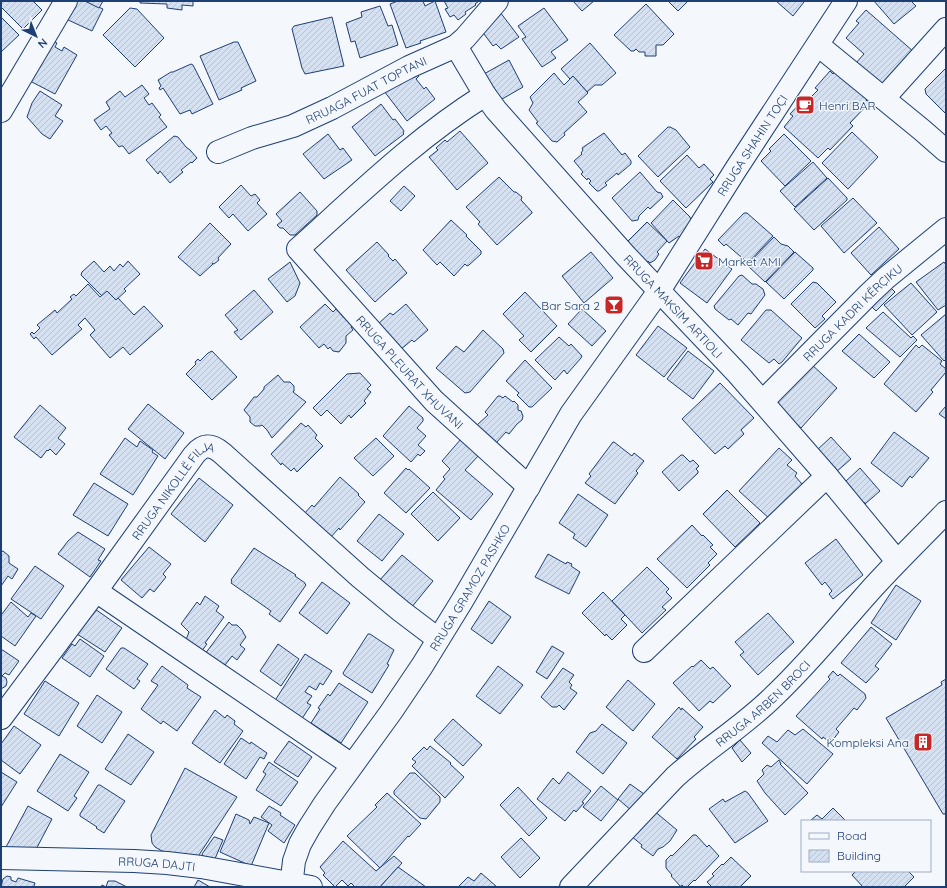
<svg xmlns="http://www.w3.org/2000/svg" width="947" height="888" viewBox="0 0 947 888" font-family="Quicksand,sans-serif">
	<style>
		.building { fill: url(#building-hatch); stroke: #1d3f73 }
		.lines { fill: none; stroke-linecap: round; stroke-linejoin: round }
		.minor-casing { stroke: #1d3f73; stroke-width: 24 }
		.minor { stroke: #f4f7fb; stroke-width: 22 }
		.labels { text-anchor: middle; dominant-baseline: central; stroke-width: 3; stroke-linejoin: round; paint-order: stroke }
		.street-label { font-size: 12px; fill: #1d3f73; stroke: #f4f7fb }
		.poi-label { font-size: 12px; fill: #1d3f73; stroke: #f4f7fb; text-anchor: start }
	</style>
	<defs>
		<pattern id="building-hatch" width="6" height="6" patternUnits="userSpaceOnUse"><rect width="6" height="6" fill="#d5e0f0"/><path d="M-1 1l2-2M0 6l6-6M5 7l2-2" fill="none" stroke="#b6c1d1"/></pattern>
	</defs>
	<rect width="100%" height="100%" fill="#f4f7fb"/>
	<g class="building">
		<polygon points="1,1 33,1 42,10 23,29 1,7"/>
		<polygon points="75,1 85,1 103,9 92,31 66,19"/>
		<polygon points="85,1 103,1 99,8"/>
		<polygon points="140,1 193,1 193,6 182,5 182,10 167,8 167,4 140,3"/>
		<polygon points="398,1 423,1 425,6 435,1 446,32 420,41 421,43 406,48 390,4"/>
		<polygon points="444,1 479,1 475,4 476,5 465,12 466,14 458,20 454,15 450,17 445,9 448,8"/>
		<polygon points="573,1 594,1 582,11"/>
		<polygon points="668,1 688,1 678,11"/>
		<polygon points="776,1 803,1 804,2 793,16"/>
		<polygon points="874,1 911,1 916,6 894,24"/>
		<polygon points="646,4 674,34 663,45 656,45 656,56 645,56 645,52 639,52 636,49 634,51 631,51 614,35"/>
		<polygon points="380,6 388,26 392,25 398,45 360,58 355,41 351,42 346,23 362,17 361,12"/>
		<polygon points="130,8 137,9 164,38 135,67 103,35"/>
		<polygon points="544,8 568,40 551,52 556,58 542,67 522,39 526,37 518,26"/>
		<polygon points="866,10 914,52 881,85 856,63 864,54 846,38 859,23 856,21"/>
		<polygon points="500,12 519,37 501,49 496,44 493,46 481,30"/>
		<polygon points="1,17 19,35 1,52"/>
		<polygon points="332,17 344,66 305,74 302,68 292,29 294,26"/>
		<polygon points="53,41 57,43 55,47 62,51 64,47 77,55 55,94 30,81"/>
		<polygon points="234,42 238,42 256,81 241,88 242,90 219,100 200,56"/>
		<polygon points="590,43 616,73 602,85 595,85 587,92 573,76 570,79 561,69"/>
		<polygon points="509,60 523,87 497,102 482,75"/>
		<polygon points="191,64 193,65 213,104 192,114 190,110 180,114 163,88 160,90 159,88 161,86 158,80 171,72 173,72"/>
		<polygon points="946,68 946,114 926,94 925,89"/>
		<polygon points="830,71 833,74 835,71 868,97 866,100 869,103 850,123 853,126 830,150 828,148 818,158 784,127 793,116 790,114 806,97 809,99 818,90 815,88"/>
		<polygon points="416,73 419,76 416,79 424,89 426,87 435,99 407,121 384,91"/>
		<polygon points="554,73 564,85 573,76 588,93 578,102 587,112 564,133 565,135 557,142 552,141 536,123 538,122 529,110 533,103 530,97"/>
		<polygon points="142,85 149,94 144,98 149,105 152,103 161,115 159,117 167,127 129,154 123,146 121,146 119,147 109,135 112,133 106,126 101,130 94,120 110,109 106,102 120,91 125,97"/>
		<polygon points="40,91 62,105 55,116 63,121 50,139 42,134 27,117 32,103"/>
		<polygon points="381,104 393,120 395,119 404,131 403,133 404,134 375,156 352,127"/>
		<polygon points="668,127 670,127 676,130 690,147 658,177 638,156"/>
		<polygon points="460,131 488,163 457,190 429,157 438,150 436,148 445,140 447,142"/>
		<polygon points="852,132 878,157 848,189 822,163"/>
		<polygon points="604,133 622,155 625,153 631,161 631,164 618,175 617,173 605,183 607,185 599,191 597,191 589,183 591,181 588,178 587,180 581,174 583,172 574,161 582,154 581,153 583,150 582,148"/>
		<polygon points="328,134 340,150 343,148 352,160 324,179 303,154"/>
		<polygon points="784,134 811,161 785,186 761,161 771,151 769,149"/>
		<polygon points="174,136 178,137 186,147 190,150 197,158 192,163 191,162 181,170 183,172 170,183 160,171 158,174 146,160"/>
		<polygon points="687,155 699,168 704,164 714,175 710,179 713,182 686,208 660,181"/>
		<polygon points="813,162 827,178 795,207 780,191"/>
		<polygon points="640,172 657,192 661,193 663,197 650,209 648,207 639,216 638,220 632,221 612,198"/>
		<polygon points="499,177 514,192 516,192 522,197 521,200 532,212 532,213 497,245 478,224 480,222 466,207"/>
		<polygon points="828,178 847,198 847,200 814,230 794,209"/>
		<polygon points="241,185 251,196 255,194 260,200 257,203 267,214 248,231 233,214 229,218 219,207"/>
		<polygon points="404,186 415,196 401,211 390,201"/>
		<polygon points="300,192 317,211 317,215 295,235 290,235 283,228 280,228 277,225 282,221 276,214"/>
		<polygon points="853,198 877,223 844,253 821,226"/>
		<polygon points="673,200 690,217 691,220 693,222 684,241 679,236 669,243 651,223"/>
		<polygon points="744,213 747,213 773,236 748,263 726,244 724,246 718,240"/>
		<polygon points="451,220 467,235 466,236 481,251 481,254 469,265 467,266 465,264 454,276 440,262 437,265 423,250"/>
		<polygon points="647,222 667,241 657,252 659,254 655,260 650,263 648,261 647,262 626,243"/>
		<polygon points="210,223 231,244 218,258 219,260 214,264 212,263 213,264 200,276 178,257"/>
		<polygon points="879,227 899,249 871,275 851,253"/>
		<polygon points="774,237 781,244 788,246 794,252 765,282 747,265"/>
		<polygon points="377,242 389,255 388,256 393,261 395,259 407,273 375,302 373,300 346,270"/>
		<polygon points="705,249 732,269 707,303 680,283"/>
		<polygon points="591,252 613,278 584,303 562,276"/>
		<polygon points="795,252 813,268 813,270 784,299 766,282"/>
		<polygon points="94,261 104,272 110,266 114,271 120,264 123,267 128,261 140,274 124,289 126,291 116,300 107,291 102,296 81,275 82,272"/>
		<polygon points="290,262 300,283 295,296 287,302 268,279"/>
		<polygon points="944,262 946,265 946,305 938,310 916,282"/>
		<polygon points="742,275 752,284 756,284 763,289 765,295 751,314 748,313 738,325 731,319 729,320 715,309 714,306 739,276"/>
		<polygon points="813,282 817,283 836,302 822,316 825,319 815,328 791,304"/>
		<polygon points="911,283 937,312 912,335 884,305"/>
		<polygon points="88,284 100,297 107,291 116,300 118,298 134,315 144,306 163,326 130,355 123,347 110,358 90,335 95,330 85,318 78,325 82,329 52,355 36,337 34,339 30,334 32,332 34,334 40,328 37,325 55,310 57,313 72,299 70,297 74,294 76,296"/>
		<polygon points="888,285 895,292 876,311 869,304"/>
		<polygon points="254,290 273,312 241,340 234,332 238,330 225,315"/>
		<polygon points="525,292 557,326 531,352 519,340 524,336 503,314"/>
		<polygon points="325,304 333,312 336,309 352,326 351,327 353,330 346,336 346,343 339,352 333,351 330,347 328,349 324,344 319,348 300,327"/>
		<polygon points="406,304 428,330 414,342 412,340 400,350 378,324 390,313 393,315"/>
		<polygon points="582,309 606,331 592,346 568,324"/>
		<polygon points="766,310 771,310 802,338 782,362 779,364 774,359 769,363 741,340"/>
		<polygon points="883,312 911,338 913,336 917,340 900,357 866,328"/>
		<polygon points="946,314 946,359 944,361 921,335"/>
		<polygon points="658,326 687,348 664,377 636,355"/>
		<polygon points="483,330 503,349 504,353 470,392 465,393 436,368 456,346 464,352"/>
		<polygon points="859,334 890,362 874,378 842,351"/>
		<polygon points="559,337 569,346 571,344 582,356 581,358 567,374 564,370 555,380 535,360"/>
		<polygon points="916,345 919,348 922,345 942,361 940,364 946,369 946,372 931,390 933,392 916,412 884,384"/>
		<polygon points="212,351 237,377 212,400 186,374 196,364 195,362 198,359 200,361 208,353"/>
		<polygon points="688,351 714,371 693,399 667,379"/>
		<polygon points="525,360 552,388 532,407 529,407 517,395 519,393 506,381"/>
		<polygon points="810,363 837,388 801,428 784,411 776,400"/>
		<polygon points="360,373 371,385 367,389 371,392 364,401 366,403 351,418 349,415 341,424 327,410 321,416 313,408 347,374"/>
		<polygon points="278,375 284,382 290,382 294,386 294,391 293,392 306,402 272,438 267,430 262,425 260,426 255,426 250,422 250,417 244,410 254,397 257,397 264,389 264,387"/>
		<polygon points="720,383 754,418 741,430 744,434 728,449 725,446 715,454 682,419"/>
		<polygon points="498,396 500,396 503,398 505,396 513,402 514,401 518,405 518,410 521,411 523,416 522,420 517,424 509,434 506,432 496,443 477,430 477,425 488,415 485,412"/>
		<polygon points="148,404 184,433 165,459 128,429"/>
		<polygon points="40,405 66,428 58,438 65,444 56,455 50,449 48,451 47,450 41,458 14,437"/>
		<polygon points="409,406 423,418 423,421 417,428 426,436 418,445 425,451 420,456 418,454 411,462 383,436"/>
		<polygon points="946,406 946,419 939,414"/>
		<polygon points="301,423 306,427 308,425 317,435 315,438 323,446 297,472 294,468 291,471 282,463 281,465 271,454"/>
		<polygon points="894,432 929,458 912,478 910,476 902,487 871,463"/>
		<polygon points="831,437 851,459 836,472 816,451"/>
		<polygon points="125,438 137,447 140,441 153,450 152,452 158,456 133,495 100,474"/>
		<polygon points="376,438 394,456 373,476 354,458"/>
		<polygon points="461,439 480,454 465,470 493,494 471,520 436,490 445,479 443,477 450,469 442,461"/>
		<polygon points="613,442 614,442 632,456 634,453 644,461 636,471 638,473 615,504 585,483 591,476 589,474"/>
		<polygon points="779,448 792,460 787,465 797,473 795,476 802,484 771,520 739,491"/>
		<polygon points="681,455 683,455 690,462 693,460 699,466 696,469 698,471 698,473 679,491 662,472"/>
		<polygon points="406,468 408,470 409,469 430,488 406,513 384,493"/>
		<polygon points="860,468 880,491 865,504 864,502 860,505 845,482"/>
		<polygon points="340,477 359,494 358,495 365,502 340,530 339,528 330,538 304,514 312,505 314,507"/>
		<polygon points="199,478 233,505 205,542 171,514"/>
		<polygon points="94,483 128,504 108,536 73,515"/>
		<polygon points="727,490 760,523 735,547 703,514"/>
		<polygon points="433,492 460,518 438,541 411,514"/>
		<polygon points="578,494 608,515 586,547 573,538 575,534 559,523"/>
		<polygon points="379,514 404,534 382,561 357,541"/>
		<polygon points="692,525 702,536 703,535 713,545 710,547 717,554 708,563 710,565 687,588 657,559"/>
		<polygon points="78,532 105,549 98,560 101,561 90,577 58,554 68,541"/>
		<polygon points="836,539 863,575 833,599 829,594 832,591 825,582 822,585 805,563"/>
		<polygon points="149,547 171,564 163,574 166,577 154,592 150,589 142,598 121,580"/>
		<polygon points="254,548 296,575 295,576 305,583 305,584 306,585 280,622 269,614 271,611 231,583 232,581 231,580"/>
		<polygon points="3,551 9,556 9,563 18,569 12,579 8,576 1,586 1,552"/>
		<polygon points="548,554 566,564 567,562 572,564 571,566 580,572 569,594 535,577"/>
		<polygon points="402,555 433,581 411,608 379,581"/>
		<polygon points="35,566 64,586 41,619 11,599"/>
		<polygon points="647,567 669,589 666,592 672,598 662,607 666,610 642,633 612,601"/>
		<polygon points="322,582 350,603 327,634 299,613"/>
		<polygon points="896,585 921,601 896,640 871,623"/>
		<polygon points="603,592 625,615 621,619 627,625 612,640 606,634 605,636 582,613"/>
		<polygon points="205,596 219,606 216,611 224,617 205,643 207,644 198,656 186,640 189,632 181,624 197,602 200,605"/>
		<polygon points="489,601 511,617 492,644 471,629"/>
		<polygon points="11,602 28,617 31,613 36,616 15,646 1,636 1,613 2,614"/>
		<polygon points="95,609 122,628 105,652 77,634"/>
		<polygon points="768,613 794,642 758,675 740,655 744,652 735,642"/>
		<polygon points="229,622 232,625 237,625 242,630 244,634 246,637 240,645 245,649 237,660 232,656 225,665 219,665 202,658"/>
		<polygon points="871,627 892,644 875,666 879,669 866,683 841,663"/>
		<polygon points="368,634 370,634 394,650 387,664 389,665 372,693 344,675 343,673"/>
		<polygon points="80,639 104,656 90,677 62,658 72,644 75,646"/>
		<polygon points="278,644 299,659 281,686 260,671"/>
		<polygon points="552,646 564,653 547,679 536,672"/>
		<polygon points="121,648 124,648 148,664 137,679 140,681 134,689 106,669"/>
		<polygon points="1,649 19,661 9,675 5,673 2,676 6,678 7,682 6,686 1,689"/>
		<polygon points="305,654 332,671 323,685 320,683 316,690 309,686 305,692 312,696 307,703 311,705 301,720 274,702"/>
		<polygon points="701,660 710,669 713,667 731,686 713,703 710,701 699,711 673,683 692,666 693,667"/>
		<polygon points="162,666 188,685 187,688 201,697 177,731 163,721 161,724 141,709 158,685 151,681"/>
		<polygon points="498,666 523,685 500,714 476,696"/>
		<polygon points="563,668 574,675 569,682 572,685 570,688 577,693 564,710 559,705 557,707 552,707 541,697"/>
		<polygon points="833,671 838,676 840,674 865,694 866,698 857,710 854,708 836,729 839,732 832,741 829,738 827,740 823,737 822,739 796,716 830,679 828,677"/>
		<polygon points="946,679 946,814 943,814 886,718 942,685 941,682"/>
		<polygon points="628,680 655,704 633,731 606,707"/>
		<polygon points="45,681 79,703 59,736 24,714"/>
		<polygon points="339,683 368,702 341,743 311,723 320,709 318,708 328,694 330,696"/>
		<polygon points="97,695 122,712 102,743 77,726"/>
		<polygon points="679,707 681,710 682,708 703,727 694,737 696,739 677,759 652,737"/>
		<polygon points="215,710 225,718 227,715 235,721 234,724 243,731 220,763 192,743"/>
		<polygon points="453,719 482,745 463,766 434,740"/>
		<polygon points="602,724 627,743 603,774 576,752 590,733 596,731"/>
		<polygon points="14,726 41,745 20,774 1,760 1,744"/>
		<polygon points="803,729 833,754 807,784 762,743 768,736 777,742 788,730 795,735"/>
		<polygon points="128,734 154,752 131,785 105,769"/>
		<polygon points="241,738 250,744 251,742 267,753 264,759 260,757 246,779 224,764"/>
		<polygon points="740,740 751,753 742,762 732,748"/>
		<polygon points="289,741 312,757 298,777 274,762"/>
		<polygon points="430,746 451,763 450,764 464,777 445,798 412,766 416,762 412,759 424,747 427,750"/>
		<polygon points="60,754 89,772 74,796 77,798 68,811 37,791"/>
		<polygon points="779,760 781,764 780,764 808,793 785,815 765,793 757,781 764,774 762,770 767,765 771,767"/>
		<polygon points="269,762 298,782 281,806 256,790 266,774 263,772"/>
		<polygon points="185,768 237,797 197,858 162,851 155,847 152,843 151,835"/>
		<polygon points="1,772 17,782 1,807"/>
		<polygon points="568,772 591,791 582,802 584,803 576,812 574,810 565,821 537,799 553,778 559,784"/>
		<polygon points="410,773 415,773 440,797 440,802 426,819 420,818 394,794 394,791"/>
		<polygon points="630,784 644,794 632,811 618,799"/>
		<polygon points="98,785 100,785 125,801 104,833 96,828 97,827 80,816 80,814"/>
		<polygon points="601,786 618,800 601,821 583,807"/>
		<polygon points="518,787 547,818 529,836 500,805"/>
		<polygon points="745,791 748,793 768,821 735,843 709,809 723,799 725,802"/>
		<polygon points="387,793 421,824 409,837 408,836 380,868 347,836 377,807 375,805"/>
		<polygon points="28,806 52,819 33,855 18,853 6,847"/>
		<polygon points="269,806 281,813 280,815 295,825 284,843 268,831 272,825 261,817"/>
		<polygon points="833,808 846,821 811,820 817,815 822,819"/>
		<polygon points="653,810 677,830 670,841 663,847 658,849 653,856 641,847 642,845 631,836"/>
		<polygon points="236,814 249,820 250,824 254,817 269,823 251,866 220,852"/>
		<polygon points="693,835 696,835 707,847 709,845 719,856 695,881 694,880 687,887 684,887 682,885 681,887 671,876 672,875 666,868 666,860 671,855 672,856"/>
		<polygon points="214,837 215,837 223,840 214,861 203,856 202,854"/>
		<polygon points="521,838 540,858 520,878 501,857"/>
		<polygon points="343,841 376,871 394,856 402,863 380,887 355,887 351,883 348,886 342,880 335,887 323,875 325,873 320,867"/>
		<polygon points="731,857 751,876 740,887 712,887 707,882 714,876 712,874 722,864 723,865"/>
		<polygon points="398,867 426,887 380,887"/>
		<polygon points="856,871 908,871 914,877 905,886 906,887 863,887 852,875"/>
		<polygon points="481,873 497,887 458,887 468,877 474,881"/>
		<polygon points="7,876 11,877 11,880 16,882 18,878 35,883 34,886 35,887 1,887 3,879"/>
		<polygon points="198,880 210,887 194,887"/>
		<polygon points="108,881 115,881 127,887 101,887 102,885 106,887"/>
	</g>
	<g class="lines">
		<g class="minor-casing">
			<g id="minor">
				<polyline points="818,45 922,130 946,151"/>
				<path id="s1" d="M456,46L485,95L496,110L626,256L738,374L827,476L897,561"/>
				<path id="s2" d="M485,95C416,138 358,195 298,249L434,401L529,487"/>
				<polyline points="884,98 946,29"/>
				<polyline points="1,111 66,1"/>
				<path id="s3" d="M218,152L252,138L293,126L332,108L409,67L456,46L465,38L497,1"/>
				<path id="s4" d="M763,401L869,294L886,278L946,229"/>
				<polyline points="96,591 352,765"/>
				<polyline points="644,651 827,476"/>
				<path id="s5" d="M1,718L96,591L194,455C203,444 211,444 222,453L360,577L401,611L438,639"/>
				<path id="s6" d="M1,858L134,861L167,863L201,867L311,887"/>
				<path id="s7" d="M291,887L294,861L300,844L309,828L325,803L391,712L422,666L462,601L571,414L659,291L736,169L846,1"/>
				<path id="s8" d="M571,887L675,777C707,748 744,726 774,696C808,664 837,628 868,593C893,565 920,539 946,512"/>
			</g>
		</g>
		<use href="#minor" class="minor"/>
	</g>
	<defs>
		<g id="cafe-square" transform="scale(1)"><rect x="-9" y="-9" width="18" height="18" rx="4" fill="#c62828" stroke="#f4f7fb"/><path d="M-5.5-4.5H6V0H3Q3 3.5 0 3.5H-2.5Q-5.5 3.5-5.5 0ZM3-3.2v2h1.7v-2ZM-6 4.5H4V6H-6Z" fill="#fff"/></g>
		<g id="supermarket-square" transform="scale(1)"><rect x="-9" y="-9" width="18" height="18" rx="4" fill="#c62828" stroke="#f4f7fb"/><path d="M-6-5.5h2.5l.6 2H6L4.5 2H-2.5L-4.4-4H-6ZM-1.5 3.2a1.3 1.3 0 1 0 .1 0ZM3 3.2a1.3 1.3 0 1 0 .1 0Z" fill="#fff"/></g>
		<g id="bar-square" transform="scale(1)"><rect x="-9" y="-9" width="18" height="18" rx="4" fill="#c62828" stroke="#f4f7fb"/><path d="M-6-5H6L.8 .8V4.5H3.5V6h-7V4.5H-.8V.8Z" fill="#fff"/></g>
		<g id="building-square" transform="scale(1)"><rect x="-9" y="-9" width="18" height="18" rx="4" fill="#c62828" stroke="#f4f7fb"/><path d="M-4-6H4V6H1V3H-1V6H-4ZM-2.5-4.3h1.7v1.8h-1.7ZM.8-4.3h1.7v1.8H.8ZM-2.5-1h1.7V.8h-1.7ZM.8-1h1.7V.8H.8Z" fill="#fff"/></g>
	</defs>
	<g fill-rule="evenodd">
		<use href="#cafe-square" x="805" y="105"/>
		<use href="#supermarket-square" x="704" y="261"/>
		<use href="#bar-square" x="614" y="305"/>
		<use href="#building-square" x="923" y="742"/>
	</g>
	<g class="labels">
		<g class="street-label">
			<text stroke="none"><textPath href="#s3" startOffset="161">RRUAGA FUAT TOPTANI</textPath></text>
			<text stroke="none"><textPath href="#s7" startOffset="877">RRUGA SHAHIN TOÇI</textPath></text>
			<text stroke="none"><textPath href="#s1" startOffset="340">RRUGA MAKSIM ARTIOLI</textPath></text>
			<text stroke="none"><textPath href="#s4" startOffset="126">RRUGA KADRI KËRÇIKU</textPath></text>
			<text stroke="none"><textPath href="#s2" startOffset="409">RRUGA PLEURAT XHUVANI</textPath></text>
			<text stroke="none"><textPath href="#s5" startOffset="287">RRUGA NIKOLLË FILJA</textPath></text>
			<text stroke="none"><textPath href="#s7" startOffset="352">RRUGA GRAMOZ PASHKO</textPath></text>
			<text stroke="none"><textPath href="#s8" startOffset="266">RRUGA ARBEN BROCI</textPath></text>
			<text stroke="none"><textPath href="#s6" startOffset="156">RRUGA DAJTI</textPath></text>
		</g>
		<g class="poi-label">
			<text x="819" y="105">Henri BAR</text>
			<text x="718" y="261">Market AMI</text>
			<text x="600" y="305" text-anchor="end">Bar Sara 2</text>
			<text x="909" y="742" text-anchor="end">Kompleksi Ana</text>
		</g>
	</g>
	<rect width="947" height="888" fill="none" stroke="#1d3f73" stroke-width="4"/>
	<rect x="801" y="820" width="130" height="52" fill="#f4f7fb" stroke="#9eadc5"/>
	<rect x="809" y="833" width="20" height="6" fill="#f4f7fb" stroke="#9eadc5"/>
	<text x="837" y="840" font-size="12" fill="#1d3f73">Road</text>
	<rect x="809" y="850" width="20" height="12" fill="url(#building-hatch)" stroke="#9eadc5"/>
	<text x="837" y="860" font-size="12" fill="#1d3f73">Building</text>
	<g transform="translate(36 36) rotate(137)" stroke="#f4f7fb" stroke-width="3" paint-order="stroke">
	<path d="M0-3L7 15L0 10L-7 15Z" fill="#1d3f73"/>
	<text y="-6" font-size="11" font-weight="bold" text-anchor="middle" fill="#1d3f73">N</text>
	</g>
</svg>
